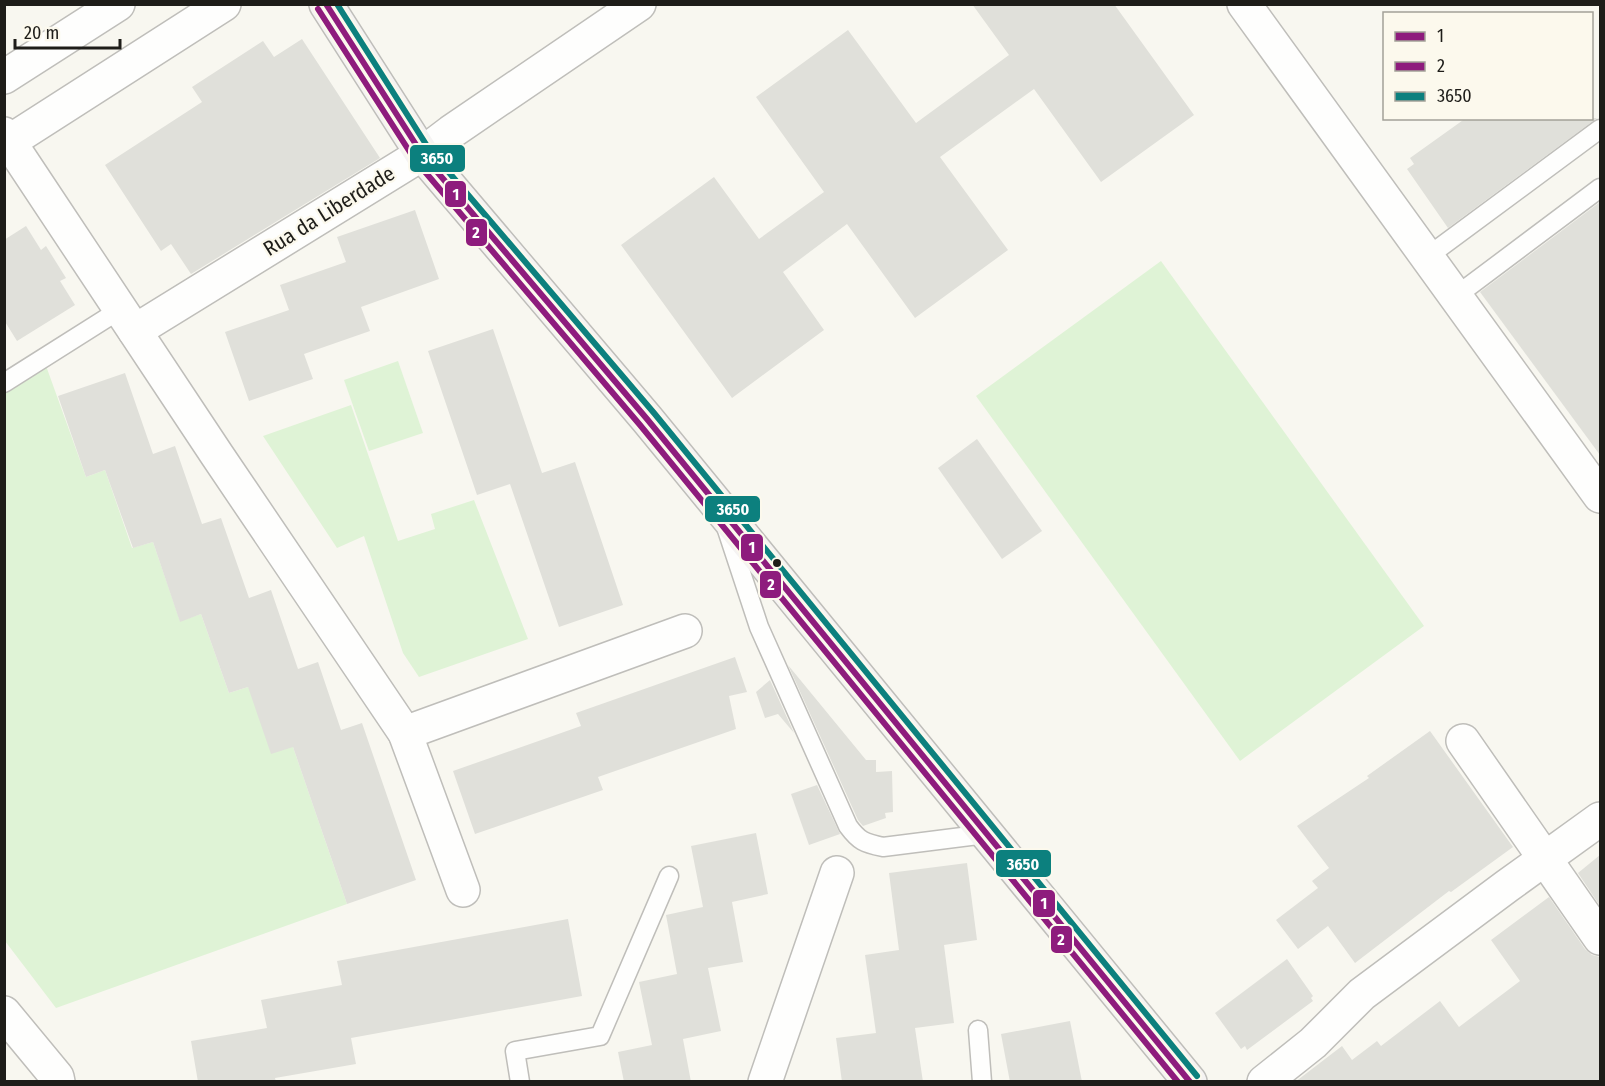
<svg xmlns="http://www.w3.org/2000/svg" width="1605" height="1086" viewBox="0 0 1605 1086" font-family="'Fira Sans Condensed',sans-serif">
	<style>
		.green { fill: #dff3d6 }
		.building { fill: #e0e0da }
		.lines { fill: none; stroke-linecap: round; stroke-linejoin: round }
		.service-casing { stroke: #bfbeba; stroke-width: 21 }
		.minor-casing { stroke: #bfbeba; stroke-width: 36 }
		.secondary-casing { stroke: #bfbeba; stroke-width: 36 }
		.service { stroke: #fefefd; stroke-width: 18 }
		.minor { stroke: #fefefd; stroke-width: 33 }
		.secondary { stroke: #f5f3f2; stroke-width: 33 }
		.bus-1-casing { stroke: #fcf9ed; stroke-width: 10 }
		.bus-2-casing { stroke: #fcf9ed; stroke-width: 10 }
		.bus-3-casing { stroke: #fcf9ed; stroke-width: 10 }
		.bus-1 { stroke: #8e1c7d; stroke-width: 6 }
		.bus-2 { stroke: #8e1c7d; stroke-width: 6 }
		.bus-3 { stroke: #0c807e; stroke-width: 6 }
		.bus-dot { fill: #1e1d19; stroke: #fcf9ed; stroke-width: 2 }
		.labels { text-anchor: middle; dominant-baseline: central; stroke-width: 4.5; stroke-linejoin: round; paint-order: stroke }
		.street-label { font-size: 21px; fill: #1e1d19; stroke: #fcf9ed }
		.line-badge { stroke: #fcf9ed; stroke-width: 2 }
		.badge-label { font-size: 16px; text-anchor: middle; font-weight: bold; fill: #fff }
	</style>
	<rect width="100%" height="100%" fill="#f8f7f0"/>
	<g class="green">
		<polygon points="1161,261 1424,626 1240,761 976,396"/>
		<polygon points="398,361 423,433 369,451 344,380"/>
		<polygon points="45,363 86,477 105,470 132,548 153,542 180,621 201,614 229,693 248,687 293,747 347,904 56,1008 5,941 5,389"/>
		<polygon points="351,405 398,541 435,529 431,514 474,500 528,639 419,677 403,653 364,536 337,548 263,436"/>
	</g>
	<g class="building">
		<polygon points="972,4 1114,4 1194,115 1101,182 1034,89 940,157 1008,250 915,318 847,224 783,272 824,330 732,398 621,245 714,177 759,239 824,192 756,97 848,30 916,123 1009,55"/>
		<polygon points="302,39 380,158 191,274 171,244 161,251 105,165 202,102 192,87 263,41 274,57"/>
		<polygon points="1466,118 1597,118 1448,228 1407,169 1414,164 1410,158"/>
		<polygon points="1600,202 1600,455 1480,292"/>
		<polygon points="415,210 439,279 361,307 370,331 304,354 313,379 249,401 225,332 289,310 280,285 346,262 337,237"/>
		<polygon points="26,226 41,250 46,246 66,278 60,281 75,305 17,341 4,320 4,240"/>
		<polygon points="493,329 542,473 575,462 623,605 559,627 510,484 477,495 428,351"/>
		<polygon points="125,373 153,454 175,446 202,524 221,518 249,598 271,590 298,669 318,662 341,730 362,723 416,880 347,904 293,747 271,754 248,687 229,693 201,614 180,622 153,542 133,548 105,470 86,477 58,396"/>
		<polygon points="977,439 1042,531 1002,559 938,468"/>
		<polygon points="735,657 747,692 729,696 736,729 598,777 603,790 475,834 453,771 581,726 576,713"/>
		<polygon points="788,665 866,760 876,760 876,772 892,771 893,812 885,813 886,818 863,826 858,820"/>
		<polygon points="770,680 794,733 778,714 765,718 756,692"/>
		<polygon points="1430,731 1513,847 1451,892 1449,891 1355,963 1328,926 1298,949 1276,920 1318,888 1312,881 1329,868 1297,826 1369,778 1367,776"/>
		<polygon points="817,785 840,834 809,845 791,794"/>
		<polygon points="756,833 768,894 732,902 743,962 708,968 721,1031 683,1039 691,1082 624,1082 618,1052 652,1045 639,982 677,974 666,915 703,907 691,846"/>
		<polygon points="1600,855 1600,906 1578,873"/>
		<polygon points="967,863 977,940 944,945 954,1023 915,1028 923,1082 842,1082 836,1038 876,1033 865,955 899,950 889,873"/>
		<polygon points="1549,897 1585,949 1592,955 1600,957 1600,1082 1295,1082 1342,1046 1352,1060 1377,1041 1381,1046 1440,1001 1459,1027 1520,981 1491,940"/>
		<polygon points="568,919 582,996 351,1038 356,1064 275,1078 276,1082 198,1082 191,1041 267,1028 261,1000 342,985 337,961"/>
		<polygon points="1287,959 1313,996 1311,998 1313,1001 1247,1050 1245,1046 1241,1049 1215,1013"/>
		<polygon points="1070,1021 1082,1082 1010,1082 1001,1034"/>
	</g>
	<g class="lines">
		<g class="service-casing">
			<g id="service">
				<polyline points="1427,257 1600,129"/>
				<polyline points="1456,296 1600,188"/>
				<polyline points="4,383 121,309"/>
				<path d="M727,530L759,627L848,826C859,841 864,843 883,847L986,834"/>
				<polyline points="978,1030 982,1082"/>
				<polyline points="520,1082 515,1051 600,1036 669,876"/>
			</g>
		</g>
		<g class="minor-casing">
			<g id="minor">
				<polyline points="1244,4 1600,496"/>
				<polyline points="4,77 118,4"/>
				<polyline points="4,134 217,455 405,733 463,890"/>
				<polyline points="4,145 224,4"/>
				<polyline points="135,331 422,154 451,132 639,4"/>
				<polyline points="405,733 685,631"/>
				<polyline points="1463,741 1600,938"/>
				<polyline points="4,1013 57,1077 58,1082"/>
				<polyline points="765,1082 837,873"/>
				<polyline points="1264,1082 1313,1043 1362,994 1507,886 1600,819"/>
			</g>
		</g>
		<g class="secondary-casing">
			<polyline id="secondary" points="326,4 422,154 647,419 1190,1082"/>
		</g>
		<use href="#service" class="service"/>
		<use href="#minor" class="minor"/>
		<use href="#secondary" class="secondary"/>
		<g class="bus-1-casing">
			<polyline id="bus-1" points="326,4 422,154 647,419 1190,1082"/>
		</g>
		<g class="bus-2-casing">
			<polyline id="bus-2" points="318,9 415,160 640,425 1178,1082"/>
		</g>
		<g class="bus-3-casing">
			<polyline id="bus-3" points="337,4 429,149 654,413 1197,1076"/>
		</g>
		<use href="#bus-1" class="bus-1"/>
		<use href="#bus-2" class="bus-2"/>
		<use href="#bus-3" class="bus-3"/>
	</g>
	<circle class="bus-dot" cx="777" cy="563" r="5"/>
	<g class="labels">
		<g class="street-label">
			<text transform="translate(329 211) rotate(-32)">Rua da Liberdade</text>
		</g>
	</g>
	<g class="line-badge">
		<rect x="409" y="144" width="57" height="29" rx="6" fill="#0c807e"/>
		<rect x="444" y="180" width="23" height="28" rx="6" fill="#8e1c7d"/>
		<rect x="465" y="218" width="23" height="29" rx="6" fill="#8e1c7d"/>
		<rect x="704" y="495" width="57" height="28" rx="6" fill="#0c807e"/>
		<rect x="740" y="533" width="24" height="29" rx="6" fill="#8e1c7d"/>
		<rect x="759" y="570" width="23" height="29" rx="6" fill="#8e1c7d"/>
		<rect x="995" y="849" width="57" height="29" rx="6" fill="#0c807e"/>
		<rect x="1032" y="889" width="24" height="29" rx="6" fill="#8e1c7d"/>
		<rect x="1050" y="925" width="23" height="29" rx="6" fill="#8e1c7d"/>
	</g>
	<g class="badge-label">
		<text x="437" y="164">3650</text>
		<text x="456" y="200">1</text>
		<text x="476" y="238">2</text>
		<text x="733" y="515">3650</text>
		<text x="752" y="553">1</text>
		<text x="771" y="590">2</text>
		<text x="1023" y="870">3650</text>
		<text x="1044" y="909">1</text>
		<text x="1061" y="945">2</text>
	</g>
	<rect width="1605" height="1086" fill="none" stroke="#1e1d19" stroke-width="12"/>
	<rect x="1383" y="12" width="210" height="108" fill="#fcf9ed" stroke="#a3a198" stroke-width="1.5"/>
	<rect x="1395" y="32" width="30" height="9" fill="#8e1c7d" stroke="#a3a198" stroke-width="1.5"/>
	<text x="1437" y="42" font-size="18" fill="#1e1d19">1</text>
	<rect x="1395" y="62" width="30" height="9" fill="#8e1c7d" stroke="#a3a198" stroke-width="1.5"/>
	<text x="1437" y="72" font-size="18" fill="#1e1d19">2</text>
	<rect x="1395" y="92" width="30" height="9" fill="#0c807e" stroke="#a3a198" stroke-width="1.5"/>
	<text x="1437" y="102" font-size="18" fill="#1e1d19">3650</text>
	<path d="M15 39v9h105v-9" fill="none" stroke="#1e1d19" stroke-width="3"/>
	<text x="24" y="39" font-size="18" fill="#1e1d19" stroke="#fcf9ed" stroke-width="4.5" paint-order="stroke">20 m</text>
</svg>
